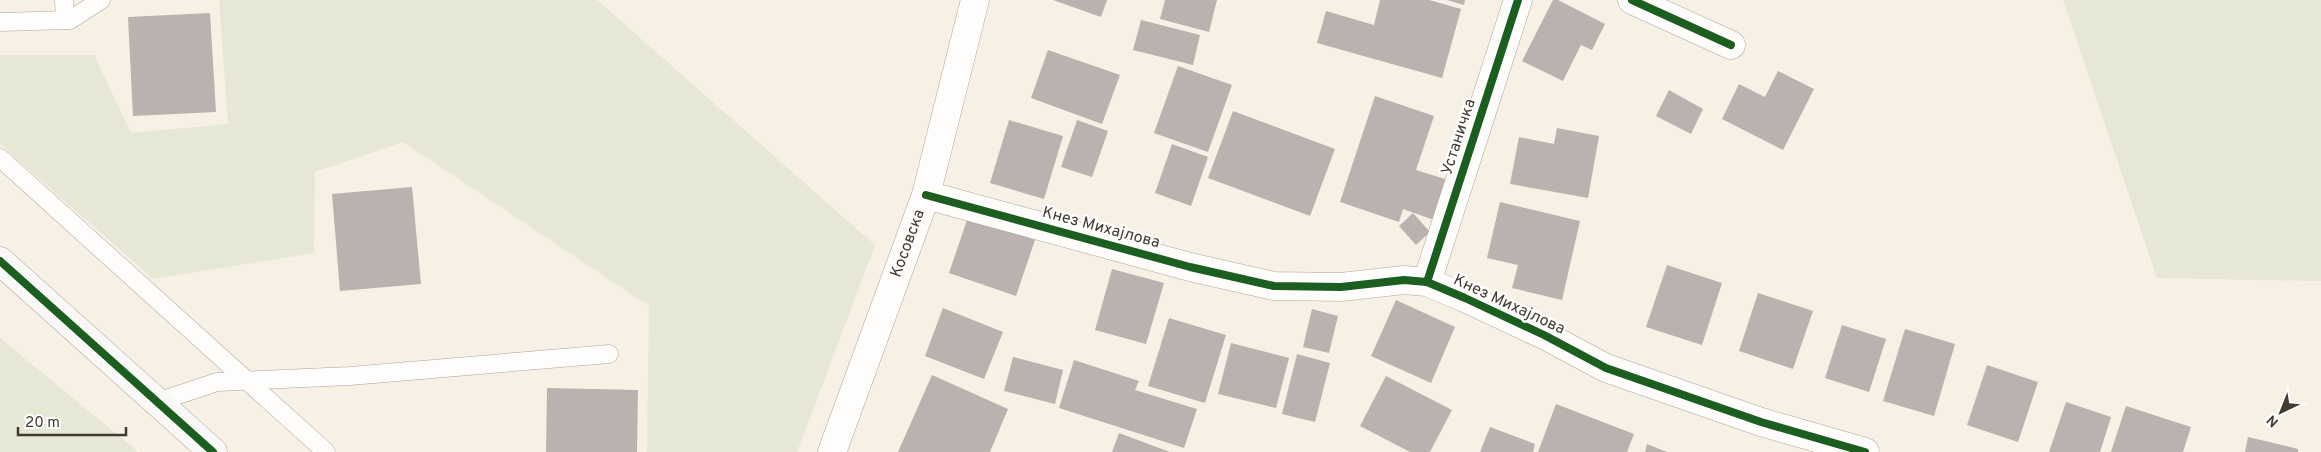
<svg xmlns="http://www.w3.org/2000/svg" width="2321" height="452" viewBox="0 0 2321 452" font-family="Overpass,sans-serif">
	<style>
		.green { fill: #e6e7d4 }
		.building { fill: #bbb1af }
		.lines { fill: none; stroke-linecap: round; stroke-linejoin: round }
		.lane-casing { stroke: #aba59c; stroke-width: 19 }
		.street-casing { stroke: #aba59c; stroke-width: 29 }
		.secondary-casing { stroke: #aba59c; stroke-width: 29 }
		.lane { stroke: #fefdfb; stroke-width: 18 }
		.street { stroke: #fefdfb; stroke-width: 28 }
		.secondary { stroke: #faf8f6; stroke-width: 28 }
		.cycleway-casing { stroke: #fff; stroke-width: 11 }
		.cycleway { stroke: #1b5e20; stroke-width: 8 }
		.labels { text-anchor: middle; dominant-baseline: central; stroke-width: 5; stroke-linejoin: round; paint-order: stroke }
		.street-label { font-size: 16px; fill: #413b32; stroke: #fff }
	</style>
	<rect width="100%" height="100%" fill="#f6f0e5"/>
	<g class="green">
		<polygon points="219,0 597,0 875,245 797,452 647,452 649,306 403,142 315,172 314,253 153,279 0,144 0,55 94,55 131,133 228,124"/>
		<polygon points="2063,0 2321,0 2321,281 2157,278"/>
		<polygon points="0,338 138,452 0,452"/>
	</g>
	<g class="building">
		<polygon points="1053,0 1107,0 1101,17"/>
		<polygon points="1165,0 1217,0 1209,32 1160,19"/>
		<polygon points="1380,0 1429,0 1461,9 1442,78 1317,43 1326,11 1374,25"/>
		<polygon points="1447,0 1465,0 1464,5"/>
		<polygon points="1553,0 1558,0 1605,24 1592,50 1581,45 1563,81 1522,61"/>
		<polygon points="210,13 216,112 133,116 128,17"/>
		<polygon points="1141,20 1200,35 1193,65 1133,50"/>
		<polygon points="1048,50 1120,75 1102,124 1031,98"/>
		<polygon points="1178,66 1232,85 1208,152 1154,133"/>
		<polygon points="1778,71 1814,89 1783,150 1722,119 1739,84 1765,97"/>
		<polygon points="1669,90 1703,109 1691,134 1656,116"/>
		<polygon points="1375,96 1434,116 1416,170 1448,180 1434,220 1403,209 1399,222 1340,202"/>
		<polygon points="1233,111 1335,149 1310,216 1208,178"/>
		<polygon points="1009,120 1063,136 1044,199 990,183"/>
		<polygon points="1077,120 1108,131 1092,177 1061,167"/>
		<polygon points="1557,128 1599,136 1588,198 1510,184 1519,137 1554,144"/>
		<polygon points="1172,144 1208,157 1191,206 1155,193"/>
		<polygon points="412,187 421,284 340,291 332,194"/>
		<polygon points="1500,202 1580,221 1562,300 1512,288 1518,265 1487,258"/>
		<polygon points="1413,213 1430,232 1416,245 1399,226"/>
		<polygon points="968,217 1035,240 1016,296 949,273"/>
		<polygon points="1667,265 1722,283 1702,345 1646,327"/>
		<polygon points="1112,269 1164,283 1146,344 1095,330"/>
		<polygon points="1758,293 1813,311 1793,369 1739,351"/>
		<polygon points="1396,300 1455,327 1431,383 1371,356"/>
		<polygon points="943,308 1003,332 984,379 925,356"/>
		<polygon points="1312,309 1338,316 1329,353 1303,347"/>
		<polygon points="1169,318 1226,335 1205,403 1148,386"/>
		<polygon points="1842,325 1886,339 1869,392 1825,378"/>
		<polygon points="1905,329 1955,344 1934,416 1883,401"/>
		<polygon points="1231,343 1289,358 1276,408 1218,394"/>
		<polygon points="1297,354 1330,363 1315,422 1282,414"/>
		<polygon points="1013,357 1063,370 1055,404 1004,391"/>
		<polygon points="1074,360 1139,381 1135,390 1197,409 1184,448 1059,408"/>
		<polygon points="1987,365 2038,382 2018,442 1967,425"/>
		<polygon points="932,375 1008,409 990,452 898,452"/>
		<polygon points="1386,376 1452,410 1430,452 1410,452 1360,426"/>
		<polygon points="547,388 638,390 637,452 546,452"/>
		<polygon points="2066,402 2111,417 2100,452 2049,452"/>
		<polygon points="1556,404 1634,434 1627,452 1538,452"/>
		<polygon points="2126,406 2191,427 2183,452 2111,452"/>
		<polygon points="1490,427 1535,444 1533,452 1480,452"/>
		<polygon points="1119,433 1170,452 1112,452"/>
		<polygon points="2248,437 2298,449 2298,452 2245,452"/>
		<polygon points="1647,444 1667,452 1645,452"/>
	</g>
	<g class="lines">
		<g class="lane-casing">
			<g id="lane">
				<polyline points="64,0 65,20"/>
				<polyline points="0,22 70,20 101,0"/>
				<polyline points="0,158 326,452"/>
				<polyline points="157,402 217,382 350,376 609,354"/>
			</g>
		</g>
		<g class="street-casing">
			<g id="street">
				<polyline points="1632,0 1731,45"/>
				<polyline points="926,195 1190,267 1274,286 1341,287 1404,280 1427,282 1465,298 1544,335 1606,368 1761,422 1865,452"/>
				<polyline points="1427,282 1518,0"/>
				<path id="s1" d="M832,452L926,195L975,0"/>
			</g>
		</g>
		<g class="secondary-casing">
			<polyline id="secondary" points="0,261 213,452"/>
		</g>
		<use href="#lane" class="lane"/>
		<use href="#street" class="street"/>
		<use href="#secondary" class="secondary"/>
		<g class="cycleway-casing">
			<g id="cycleway">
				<polyline points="1632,0 1731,45"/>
				<polyline points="926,195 1190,267 1274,286 1341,287 1404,280 1427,282 1465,298 1544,335 1606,368 1761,422 1865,452"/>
				<polyline points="0,261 213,452"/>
				<polyline points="1427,282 1518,0"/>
			</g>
		</g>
		<use href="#cycleway" class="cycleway"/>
	</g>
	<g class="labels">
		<g class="street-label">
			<text transform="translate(1459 137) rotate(-72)">Устаничка</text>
			<text transform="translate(1101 228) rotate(15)">Кнез Михајлова</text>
			<text stroke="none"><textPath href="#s1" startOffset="222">Косовска</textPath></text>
			<text transform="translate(1509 305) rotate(25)">Кнез Михајлова</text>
		</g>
	</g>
	<g transform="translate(2281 412) rotate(223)" stroke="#ffffff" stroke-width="4" paint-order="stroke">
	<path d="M0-4L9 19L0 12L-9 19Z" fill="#413b32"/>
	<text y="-8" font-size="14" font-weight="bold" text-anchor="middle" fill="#413b32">N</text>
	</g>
	<path d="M18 427v8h108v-8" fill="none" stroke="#413b32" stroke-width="2.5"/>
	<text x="25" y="427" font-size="15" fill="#413b32" stroke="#ffffff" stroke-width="4" paint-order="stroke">20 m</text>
</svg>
